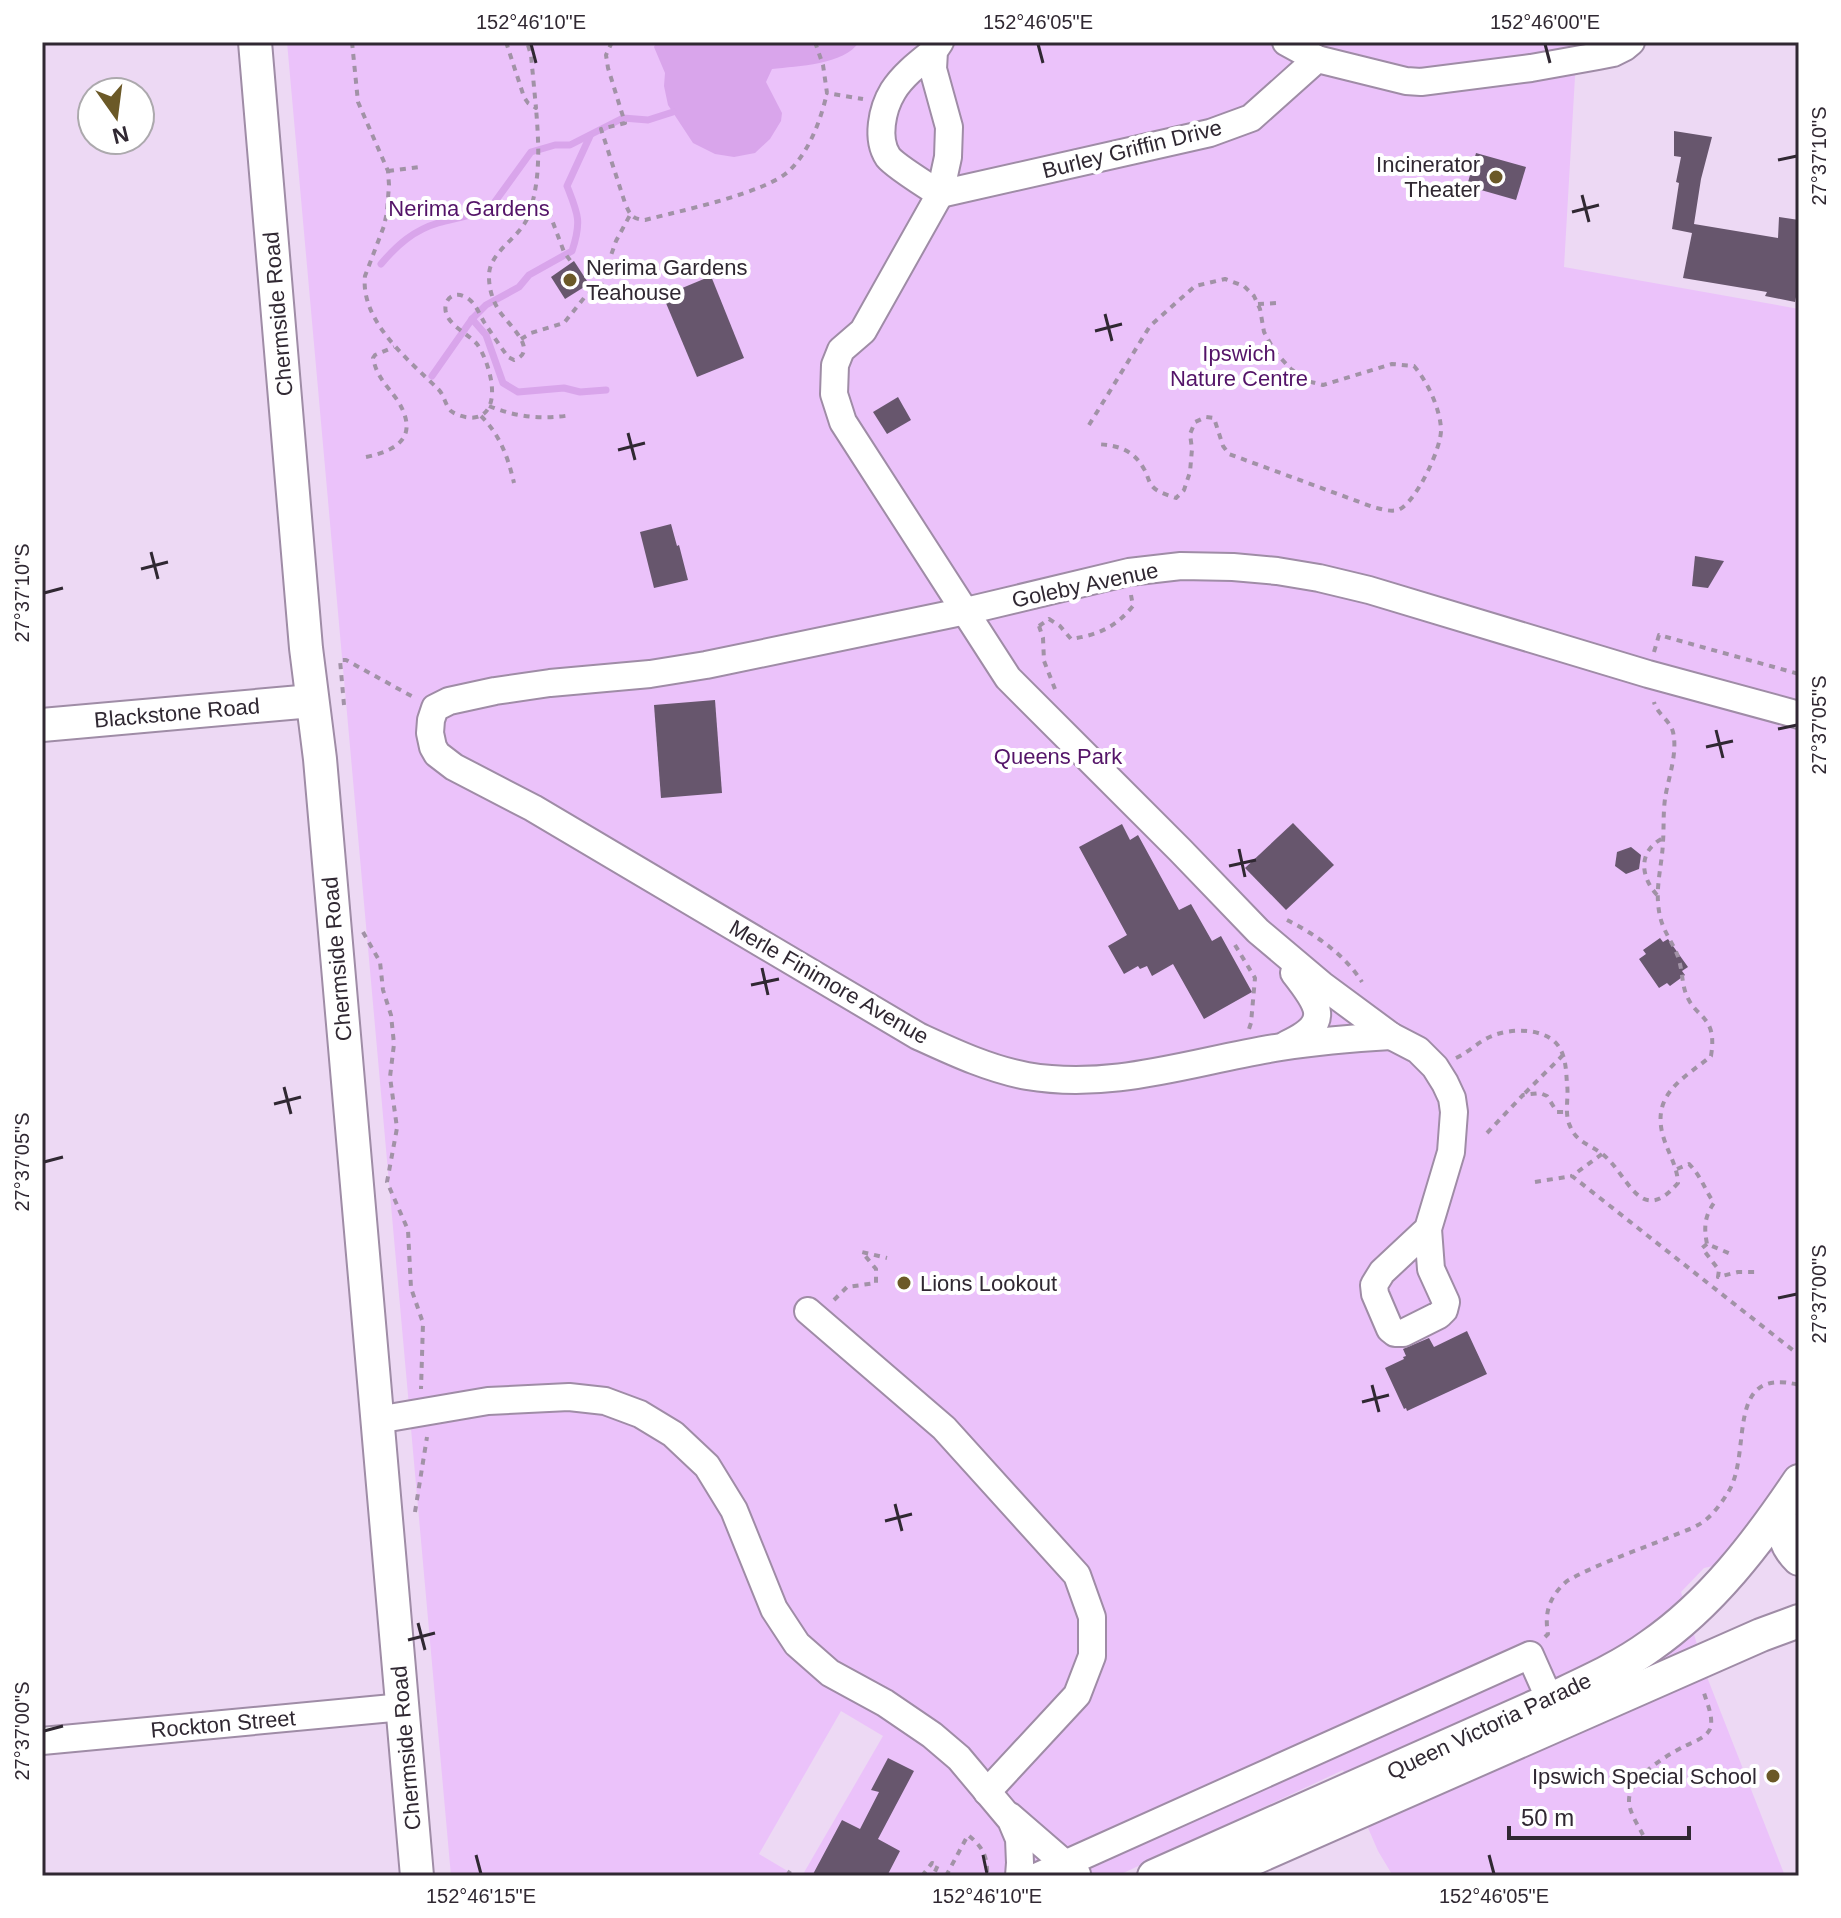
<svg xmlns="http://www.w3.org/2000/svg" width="1841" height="1918" viewBox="0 0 1841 1918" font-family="Arial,sans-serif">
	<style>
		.green { fill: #ebc2fa }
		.water { fill: #d9a5eb }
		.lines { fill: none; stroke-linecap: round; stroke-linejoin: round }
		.stream { stroke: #d9a5eb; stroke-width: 7 }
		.building { fill: #67566d }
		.minor-casing { stroke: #9f8ca6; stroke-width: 30 }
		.major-casing { stroke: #9f8ca6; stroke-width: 36 }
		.path { stroke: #a192a6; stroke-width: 4; stroke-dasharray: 6 6; stroke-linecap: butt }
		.minor { stroke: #fff; stroke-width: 26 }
		.major { stroke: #fff; stroke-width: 32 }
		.ticks { fill: none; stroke: #302832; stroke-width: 3 }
		.poi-dot { fill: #6b5927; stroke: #fff; stroke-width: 3 }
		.labels { text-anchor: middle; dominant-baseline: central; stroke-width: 8; stroke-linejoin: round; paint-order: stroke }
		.street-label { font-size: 22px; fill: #302832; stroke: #fff }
		.poi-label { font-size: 22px; fill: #302832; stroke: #fff; text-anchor: end }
		.park-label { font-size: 22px; fill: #541468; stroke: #fff }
		.neatline { fill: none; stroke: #302832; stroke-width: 3 }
		.ticks-label { font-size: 20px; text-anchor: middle; fill: #302832 }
	</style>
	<rect width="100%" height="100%" fill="#edd9f4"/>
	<polygon class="green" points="287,42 1577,42 1564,267 1799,309 1799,1547 1704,1568 1681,1592 1707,1677 1785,1876 1393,1876 1378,1851 1343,1770 1117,1876 802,1876 883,1736 841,1711 759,1854 796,1876 451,1876"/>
	<path class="water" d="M656,42H859C844,65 798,66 772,69L766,82L782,113L781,121L770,139L755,153L734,157L715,154L693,143L668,105L664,86L665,73L654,47Z"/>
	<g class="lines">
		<g class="stream">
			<path d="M381,264C397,245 414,230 438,223C458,217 477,216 494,203L531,152L555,145H570L623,118L648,120L673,112"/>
			<polyline points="472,319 486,335 503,383 518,392 564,388 580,392 606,390"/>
			<path d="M432,376L472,319L486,305L519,287L529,275L572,251C582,221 578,214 567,186L590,136"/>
		</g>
	</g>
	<g class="building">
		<polygon points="1674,131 1712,137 1701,179 1694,224 1778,238 1779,217 1799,220 1799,282 1795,302 1765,296 1767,292 1683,278 1692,233 1672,229 1679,183 1676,182 1681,157 1674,156"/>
		<polygon points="1476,153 1526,167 1516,200 1467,186"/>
		<polygon points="574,261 589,284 565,299 551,277"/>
		<polygon points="711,276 744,358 697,377 663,296"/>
		<polygon points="898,397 911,420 887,434 873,412"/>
		<polygon points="671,524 677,546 679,545 688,580 654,588 640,532"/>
		<polygon points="1695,556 1724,561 1708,588 1692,586"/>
		<polygon points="715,700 722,793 661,798 654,705"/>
		<polygon points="1293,823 1334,865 1286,910 1245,868"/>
		<polygon points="1122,824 1130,840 1138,835 1179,910 1191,904 1212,941 1221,936 1252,992 1204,1019 1173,964 1152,976 1147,966 1140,969 1138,966 1124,974 1108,946 1127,935 1079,847"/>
		<polygon points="1631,847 1641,855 1639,869 1626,874 1615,866 1617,852"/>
		<polygon points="1660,938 1663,942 1668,939 1688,967 1682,971 1685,975 1670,986 1667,983 1659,988 1639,959 1646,954 1643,950"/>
		<polygon points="1467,1331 1487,1374 1407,1411 1406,1408 1404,1409 1385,1368 1404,1359 1403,1357 1406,1356 1403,1349 1429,1338 1434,1347"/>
		<polygon points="888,1758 914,1771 878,1839 900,1851 887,1876 812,1876 842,1820 860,1829 879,1792 871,1790"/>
	</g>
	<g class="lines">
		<g class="minor-casing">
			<g id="minor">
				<polyline points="940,42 934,51 933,69 949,127 948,157 940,194 863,331 841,350 835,365 834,394 843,422 1008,678 1180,850 1258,931 1322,985 1391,1036 1418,1050 1435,1067 1445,1083 1452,1098 1454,1112 1451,1152 1428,1229 1431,1269 1446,1302 1444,1310 1439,1315 1403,1333 1395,1333 1390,1329 1375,1294 1374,1285 1382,1272 1428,1229"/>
				<polyline points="1286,42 1317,59"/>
				<path d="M934,51C919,63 903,75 893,91C882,109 876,139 888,157C895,166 929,187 940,194"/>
				<polyline points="940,194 1210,133 1251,118 1317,59 1406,81 1421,82 1531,68 1598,56 1613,53 1625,47 1631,42"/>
				<path d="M1391,1036C1355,1038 1318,1041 1281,1047C1196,1060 1115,1091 1027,1076C989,1069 953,1052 918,1036L533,808L454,767L437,754L433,747L430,733L431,720L435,708L449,701L495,691L550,683L650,674L706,665L966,611L1129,572L1181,566L1233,567L1277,571L1319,578L1369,590L1648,674L1799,715"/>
				<path d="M1287,1044C1332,1023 1320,1006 1294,973"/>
				<polyline points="808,1311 944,1428 1077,1575 1092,1617 1092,1656 1077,1695 987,1792"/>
				<polyline points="377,1420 488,1401 569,1397 605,1401 640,1414 673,1434 707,1466 734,1510 774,1609 797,1644 830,1673 885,1703 932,1735 959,1758 1011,1820 1019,1839 1020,1863 1019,1876"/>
				<polyline points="42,1741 403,1707"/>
				<polyline points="1010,1816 1077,1874"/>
				<polyline points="1038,1876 1530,1655 1550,1700"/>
			</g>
		</g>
		<g class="major-casing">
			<g id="major">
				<polyline points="255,42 306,648 320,759 417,1876"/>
				<polyline points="42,725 312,701"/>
				<path d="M1779,1511C1782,1529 1785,1546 1799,1559"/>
				<path d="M1154,1876L1541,1704C1578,1686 1617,1670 1650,1646C1711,1604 1758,1542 1799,1481"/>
				<polyline points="1214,1876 1761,1635 1799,1621"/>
			</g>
		</g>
		<g class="path">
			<path d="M352,42L358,102L388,171L389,185L387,212L384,226L365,276C360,322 410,361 439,390C444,395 445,405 451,411C457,416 472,420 480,416C503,405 488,359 477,344C469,335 456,329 449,319C438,303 454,285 471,301C477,307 480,315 484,322C492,334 500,346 508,357L514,360C540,351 508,324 500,312C493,302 489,289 489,277C488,252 519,239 528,217C541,181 539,145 536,108"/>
			<polyline points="506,42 524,97 528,103 536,108 531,55 527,42"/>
			<path d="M612,42L606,55L608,68L625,123L601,129L625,203C630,215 632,219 645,220C679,211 767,193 790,170C810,150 821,119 827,93"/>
			<polyline points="815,42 823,65 827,93 863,99"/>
			<polyline points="388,171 419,167"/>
			<polyline points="531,206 538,202 546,204 564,252 572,263"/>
			<polyline points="1258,304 1278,303"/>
			<polyline points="521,339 531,333 564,323 584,298 601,284 616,241 630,215"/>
			<path d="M489,406C516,417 542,420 571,415"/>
			<path d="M481,416C500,435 508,457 514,483"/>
			<path d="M1089,425L1150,326L1195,286L1225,279L1244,286L1254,296L1260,309L1264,332L1275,352L1291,369L1307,381L1323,385L1392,364L1414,366C1427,381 1440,408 1441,429C1442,447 1416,503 1398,510C1390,512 1381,509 1373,507L1229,454L1223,446L1214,418L1206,417L1195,422L1190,434L1192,449L1190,472L1184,490L1176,498C1168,495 1159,493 1153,487C1148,482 1148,475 1144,469C1133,449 1117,445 1095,444"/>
			<path d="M366,457C399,450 419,436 398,401C387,385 377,378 373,358L375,355L394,347"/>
			<polyline points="1039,626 1043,638 1044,661 1055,689"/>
			<path d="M1039,626L1049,619L1060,626L1071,639C1098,635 1116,627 1133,606L1131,595"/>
			<polyline points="1654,652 1659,635 1799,674"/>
			<polyline points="344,705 340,660 346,660 415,698"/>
			<path d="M1657,895C1640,876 1638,851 1663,838"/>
			<path d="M1287,920C1315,934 1345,955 1362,982"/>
			<polyline points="363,932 380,962 383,990 391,1015 394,1044 390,1077 397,1128 387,1182 408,1230 411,1288 423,1323 421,1389"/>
			<polyline points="1235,945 1255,978 1251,1023 1249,1029"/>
			<path d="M1456,1058C1469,1052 1479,1041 1492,1036C1510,1028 1542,1028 1556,1043C1566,1054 1566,1070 1567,1084C1569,1097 1564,1114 1570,1126C1576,1142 1589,1144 1601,1153C1628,1172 1639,1229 1678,1183C1677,1165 1668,1153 1663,1136C1651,1093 1685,1078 1711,1056C1718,1013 1694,1020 1685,991C1682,981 1682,970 1679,960C1675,945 1663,932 1660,916C1654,890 1662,867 1663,842C1664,828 1663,814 1665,799C1668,778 1678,754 1673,732C1670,720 1657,714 1654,702"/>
			<polyline points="1525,1093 1563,1055"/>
			<polyline points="1487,1133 1523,1095 1540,1093 1547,1096 1557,1112 1568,1112"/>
			<polyline points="1602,1154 1572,1176 1799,1355"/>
			<path d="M1677,1169L1689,1164C1701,1176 1705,1190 1714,1203C1704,1217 1704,1228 1707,1244L1731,1254"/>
			<polyline points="1535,1182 1572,1176"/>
			<polyline points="1707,1244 1702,1248 1719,1270 1718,1277 1738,1272 1756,1272"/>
			<polyline points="834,1300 847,1287 876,1283 876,1269 862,1252 887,1258"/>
			<polyline points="415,1512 427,1437"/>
			<path d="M1545,1637L1548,1634C1544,1611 1550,1596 1567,1581C1599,1563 1636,1551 1670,1537C1679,1533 1689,1530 1698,1525C1710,1519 1720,1505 1727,1494C1754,1455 1722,1365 1799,1385"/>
			<path d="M1643,1835C1638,1825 1629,1812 1629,1801C1628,1778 1667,1755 1685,1746C1693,1742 1706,1738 1710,1729C1714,1718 1707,1703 1704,1693"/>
			<polyline points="787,1876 793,1866"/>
			<polyline points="922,1876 932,1863 938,1865 933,1876"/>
			<path d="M946,1876L968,1835C983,1847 988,1857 987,1876"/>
		</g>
		<use href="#minor" class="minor"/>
		<use href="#major" class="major"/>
	</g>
	<path class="ticks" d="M531,44L536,63M1038,44L1043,63M1545,44L1550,63M1778,160L1797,156M1582,195L1589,222M1572,212L1599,205M1105,314L1112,341M1095,331L1122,324M628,433L635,460M618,450L645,443M151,552L158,579M141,569L168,562M44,593L63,588M1778,729L1797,725M1716,730L1723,758M1706,747L1733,741M1239,849L1245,877M1229,866L1256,860M762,968L768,995M751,985L779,979M284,1087L291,1114M274,1104L301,1097M44,1162L63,1157M1778,1298L1797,1294M1372,1385L1379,1412M1362,1402L1389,1395M895,1504L902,1531M885,1521L912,1514M418,1623L425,1650M408,1640L435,1633M44,1731L63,1726M476,1855L481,1874M983,1855L987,1874M1489,1855L1494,1874"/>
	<g class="poi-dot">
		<circle cx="1496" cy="177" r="8"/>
		<circle cx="570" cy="280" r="8"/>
		<circle cx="904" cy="1283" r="8"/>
		<circle cx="1773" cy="1776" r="8"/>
	</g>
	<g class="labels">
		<g class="street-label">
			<text transform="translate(1132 149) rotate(-14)">Burley Griffin Drive</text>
			<text transform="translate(278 314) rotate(-95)">Chermside Road</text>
			<text transform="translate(1085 585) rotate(-12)">Goleby Avenue</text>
			<text transform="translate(177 713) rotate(-5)">Blackstone Road</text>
			<text transform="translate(337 959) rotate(-95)">Chermside Road</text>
			<text transform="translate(829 982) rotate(30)">Merle Finimore Avenue</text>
			<text transform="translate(223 1724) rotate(-5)">Rockton Street</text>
			<text transform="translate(1489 1726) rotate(-25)">Queen Victoria Parade</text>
			<text transform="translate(406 1748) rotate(-95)">Chermside Road</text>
		</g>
		<g class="poi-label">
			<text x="1480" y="164">Incinerator<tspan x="1480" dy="25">Theater</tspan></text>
			<text x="586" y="267" text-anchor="start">Nerima Gardens<tspan x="586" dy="25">Teahouse</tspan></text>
			<text x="920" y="1283" text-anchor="start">Lions Lookout</text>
			<text x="1757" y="1776">Ipswich Special School</text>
		</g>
		<g class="park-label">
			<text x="469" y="208">Nerima Gardens</text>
			<text x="1239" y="353">Ipswich<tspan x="1239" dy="25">Nature Centre</tspan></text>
			<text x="1058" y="756">Queens Park</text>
		</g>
	</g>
	<rect width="1841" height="1918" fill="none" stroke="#ffffff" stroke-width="88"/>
	<g transform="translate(116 116) rotate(166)"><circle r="38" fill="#ffffff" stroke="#aca9ad" stroke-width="2"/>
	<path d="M0-6L14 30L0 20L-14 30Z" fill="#6b5927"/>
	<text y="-12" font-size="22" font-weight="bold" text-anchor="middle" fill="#302832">N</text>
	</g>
	<path d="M1509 1826v12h180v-12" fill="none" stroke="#302832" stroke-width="4"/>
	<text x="1521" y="1826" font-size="24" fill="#302832" stroke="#ffffff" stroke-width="6" paint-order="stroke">50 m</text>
	<rect x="44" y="44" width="1753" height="1830" class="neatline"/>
	<g class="ticks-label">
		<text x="531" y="29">152°46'10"E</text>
		<text x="1038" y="29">152°46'05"E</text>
		<text x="1545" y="29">152°46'00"E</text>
		<text transform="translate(1819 156) rotate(-90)" y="7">27°37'10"S</text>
		<text transform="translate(22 593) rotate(-90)" y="7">27°37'10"S</text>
		<text transform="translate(1819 725) rotate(-90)" y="7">27°37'05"S</text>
		<text transform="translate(22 1162) rotate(-90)" y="7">27°37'05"S</text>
		<text transform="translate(1819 1294) rotate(-90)" y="7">27°37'00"S</text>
		<text transform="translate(22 1731) rotate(-90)" y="7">27°37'00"S</text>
		<text x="481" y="1903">152°46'15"E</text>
		<text x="987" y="1903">152°46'10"E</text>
		<text x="1494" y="1903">152°46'05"E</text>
	</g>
</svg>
